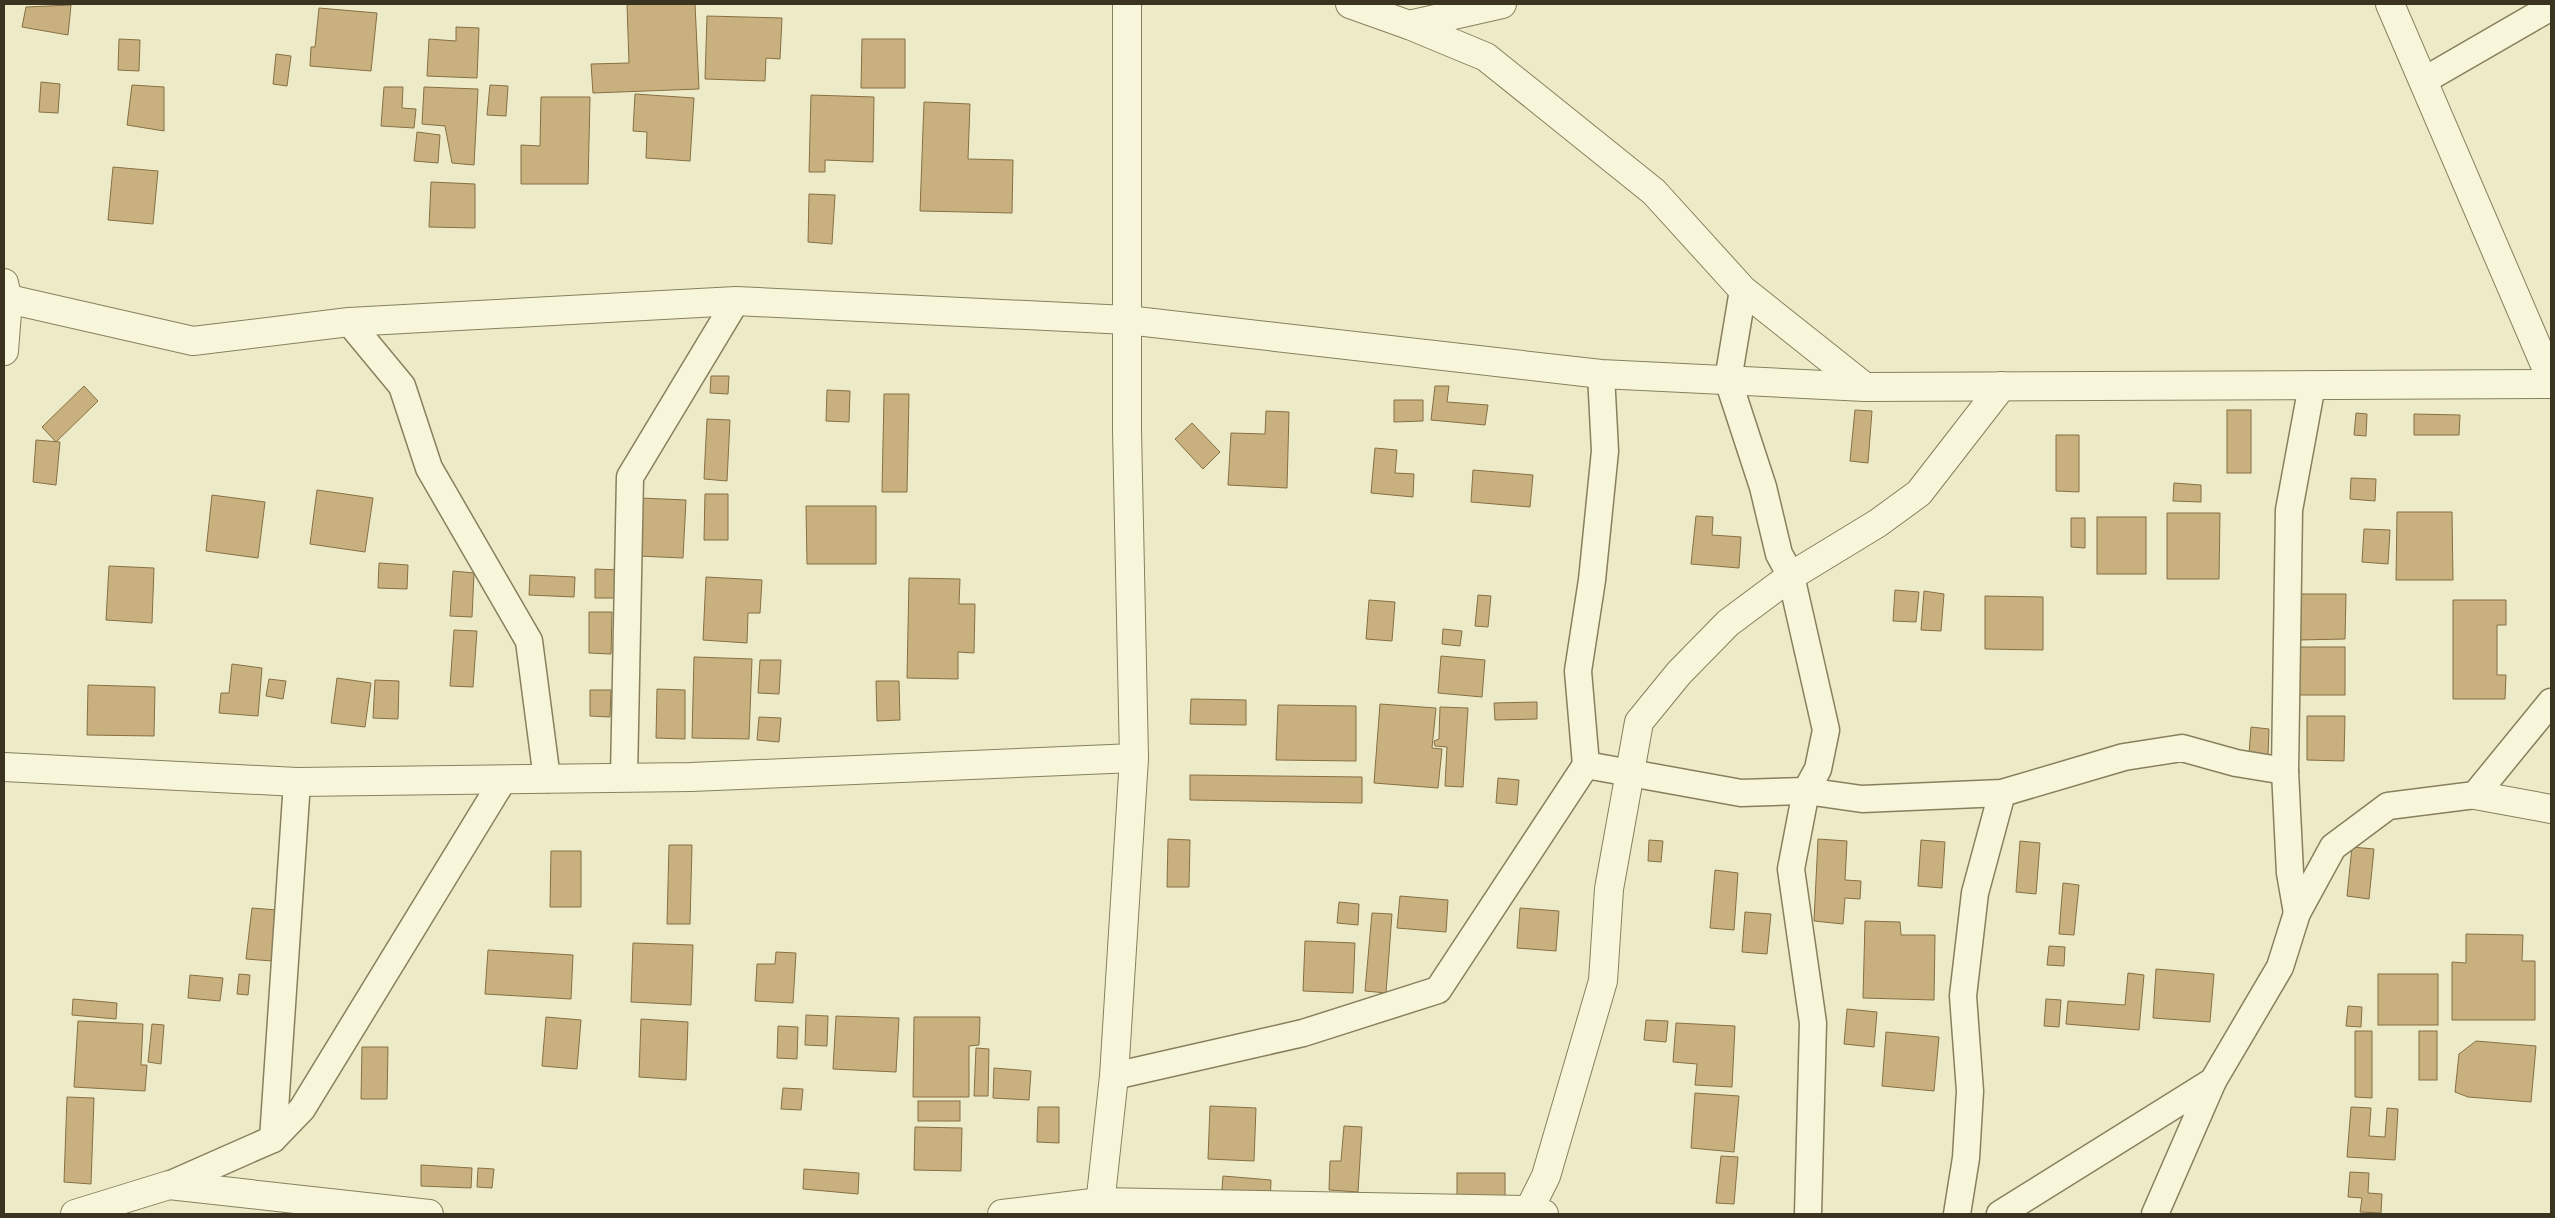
<svg xmlns="http://www.w3.org/2000/svg" width="2555" height="1218" viewBox="0 0 2555 1218" font-family="Bitter,serif">
	<style>
		.building { fill: #c9b17f; stroke: #866f44 }
		.lines { fill: none; stroke-linecap: round; stroke-linejoin: round }
		.service-casing { stroke: #887f5d; stroke-width: 29 }
		.minor-casing { stroke: #887f5d; stroke-width: 30 }
		.service { stroke: #f8f6da; stroke-width: 26 }
		.minor { stroke: #f8f6da; stroke-width: 28 }
	</style>
	<rect width="100%" height="100%" fill="#edebc7"/>
	<g class="building">
		<polygon points="627,4 695,4 699,89 593,93 591,64 629,63"/>
		<polygon points="71,5 68,35 22,27 26,7"/>
		<polygon points="319,8 377,13 371,71 310,66 311,47 315,47"/>
		<polygon points="707,16 782,18 780,59 766,58 765,81 705,79"/>
		<polygon points="456,27 479,28 477,78 427,76 429,39 456,41"/>
		<polygon points="119,39 140,40 139,71 118,70"/>
		<polygon points="862,39 905,39 905,88 861,88"/>
		<polygon points="276,54 291,56 287,86 273,84"/>
		<polygon points="41,82 60,84 58,113 39,112"/>
		<polygon points="132,85 164,87 164,131 127,125"/>
		<polygon points="490,85 508,86 506,116 487,115"/>
		<polygon points="384,87 403,87 402,108 416,109 414,128 381,126"/>
		<polygon points="424,87 478,89 474,165 452,163 445,126 422,124"/>
		<polygon points="635,94 694,98 690,161 646,158 647,132 633,131"/>
		<polygon points="811,95 874,97 873,162 825,160 825,172 809,172"/>
		<polygon points="541,97 590,97 588,184 521,184 521,145 540,146"/>
		<polygon points="924,102 970,104 968,159 1013,160 1012,213 920,211"/>
		<polygon points="417,132 440,135 438,163 414,161"/>
		<polygon points="113,167 158,171 153,224 108,220"/>
		<polygon points="431,182 475,184 475,228 429,227"/>
		<polygon points="809,194 835,195 832,244 808,242"/>
		<polygon points="711,376 729,376 728,394 710,393"/>
		<polygon points="84,386 98,401 56,442 42,427"/>
		<polygon points="1435,386 1449,386 1447,402 1488,405 1485,425 1431,420"/>
		<polygon points="827,390 850,391 849,422 826,421"/>
		<polygon points="884,394 909,394 907,492 882,492"/>
		<polygon points="1394,400 1423,400 1423,421 1394,422"/>
		<polygon points="1855,410 1872,411 1868,463 1850,461"/>
		<rect x="2227" y="410" width="24" height="63"/>
		<polygon points="1266,411 1289,412 1287,488 1228,485 1231,433 1265,434"/>
		<polygon points="2356,413 2367,414 2366,436 2354,435"/>
		<polygon points="2414,414 2460,415 2459,435 2414,435"/>
		<polygon points="707,419 730,420 727,481 704,479"/>
		<polygon points="1192,423 1220,452 1203,469 1175,439"/>
		<polygon points="2056,435 2079,435 2079,492 2056,491"/>
		<polygon points="36,440 60,442 56,485 33,482"/>
		<polygon points="1375,448 1397,450 1395,473 1414,474 1413,497 1371,493"/>
		<polygon points="1473,470 1533,475 1530,507 1471,502"/>
		<polygon points="2351,478 2376,479 2375,501 2350,499"/>
		<polygon points="2174,483 2201,485 2201,502 2173,501"/>
		<polygon points="317,490 373,498 365,552 310,544"/>
		<polygon points="705,494 728,494 728,540 704,540"/>
		<polygon points="212,495 265,502 258,558 206,551"/>
		<polygon points="641,498 686,500 683,558 638,556"/>
		<polygon points="806,506 876,506 876,564 807,564"/>
		<polygon points="2397,512 2452,512 2453,580 2396,580"/>
		<polygon points="2167,513 2220,513 2219,579 2167,579"/>
		<polygon points="1696,516 1713,517 1712,535 1741,537 1739,568 1691,564"/>
		<rect x="2097" y="517" width="49" height="57"/>
		<polygon points="2071,518 2085,518 2085,548 2071,547"/>
		<polygon points="2364,529 2390,530 2388,564 2362,562"/>
		<polygon points="379,563 408,565 407,589 378,588"/>
		<polygon points="109,566 154,568 152,623 106,620"/>
		<polygon points="595,569 619,570 618,598 595,598"/>
		<polygon points="453,571 474,573 472,617 450,616"/>
		<polygon points="530,575 575,577 574,597 529,595"/>
		<polygon points="706,577 762,580 760,613 748,613 747,643 703,640"/>
		<polygon points="909,578 960,579 959,604 975,604 974,653 958,652 958,679 907,678"/>
		<polygon points="1895,590 1919,592 1916,622 1893,621"/>
		<polygon points="1924,591 1944,594 1941,631 1921,630"/>
		<polygon points="2298,594 2346,594 2345,639 2298,640"/>
		<polygon points="1478,595 1491,596 1488,627 1475,626"/>
		<polygon points="1985,596 2043,597 2043,650 1985,649"/>
		<polygon points="1369,600 1395,602 1392,641 1366,639"/>
		<polygon points="2453,600 2506,600 2506,625 2497,625 2497,675 2506,675 2505,699 2453,699"/>
		<polygon points="589,612 612,612 611,654 589,653"/>
		<polygon points="1443,629 1462,631 1460,646 1442,644"/>
		<polygon points="454,630 477,631 473,687 450,686"/>
		<rect x="2296" y="647" width="49" height="48"/>
		<polygon points="1441,656 1485,660 1482,697 1438,693"/>
		<polygon points="694,657 752,659 749,739 692,738"/>
		<polygon points="760,660 781,660 779,694 758,693"/>
		<polygon points="232,664 262,668 258,716 219,713 221,693 229,693"/>
		<polygon points="337,678 371,683 365,727 331,723"/>
		<polygon points="269,679 286,681 283,699 266,696"/>
		<polygon points="375,680 399,681 398,719 373,718"/>
		<polygon points="876,681 899,681 900,720 877,721"/>
		<polygon points="88,685 155,687 154,736 87,735"/>
		<polygon points="657,689 685,690 685,739 656,738"/>
		<polygon points="590,690 611,690 610,717 590,716"/>
		<polygon points="1191,699 1246,700 1246,725 1190,724"/>
		<polygon points="1537,702 1537,719 1495,720 1494,703"/>
		<polygon points="1380,704 1436,708 1432,748 1442,749 1438,788 1374,783"/>
		<polygon points="1278,705 1356,706 1356,761 1276,760"/>
		<polygon points="1440,707 1468,708 1463,787 1445,786 1447,747 1435,746 1434,741 1439,739"/>
		<polygon points="2307,716 2345,716 2344,761 2307,760"/>
		<polygon points="759,717 781,718 779,742 757,740"/>
		<polygon points="2251,727 2269,729 2268,755 2249,754"/>
		<polygon points="1190,775 1362,777 1362,803 1190,800"/>
		<polygon points="1498,778 1519,780 1517,805 1496,803"/>
		<polygon points="1168,839 1190,840 1189,887 1167,887"/>
		<polygon points="1818,839 1847,841 1845,880 1861,881 1860,899 1845,898 1843,924 1814,921"/>
		<polygon points="1649,840 1663,841 1661,862 1648,861"/>
		<polygon points="1921,840 1945,842 1942,888 1918,886"/>
		<polygon points="2020,841 2040,843 2036,894 2016,892"/>
		<polygon points="669,845 692,845 690,924 667,924"/>
		<polygon points="2352,847 2374,849 2369,899 2347,896"/>
		<polygon points="551,851 581,851 581,907 550,907"/>
		<polygon points="1715,870 1738,873 1734,930 1710,928"/>
		<polygon points="2063,883 2079,885 2074,935 2059,934"/>
		<polygon points="1400,896 1448,900 1446,932 1397,928"/>
		<polygon points="1339,902 1359,904 1358,925 1337,923"/>
		<polygon points="252,908 277,910 272,961 246,959"/>
		<polygon points="1520,908 1559,911 1556,951 1517,948"/>
		<polygon points="1745,912 1771,914 1767,954 1742,952"/>
		<polygon points="1372,913 1392,914 1386,993 1365,991"/>
		<polygon points="1865,921 1900,922 1901,935 1935,935 1934,1000 1863,998"/>
		<polygon points="2466,934 2523,935 2522,961 2535,961 2535,1020 2452,1020 2452,962 2466,963"/>
		<polygon points="1305,941 1355,943 1353,993 1303,991"/>
		<polygon points="633,943 693,945 691,1005 631,1002"/>
		<polygon points="2049,946 2065,947 2064,966 2047,965"/>
		<polygon points="488,950 573,955 571,999 485,994"/>
		<polygon points="776,952 796,953 793,1003 755,1001 757,964 775,964"/>
		<polygon points="2156,969 2214,974 2210,1022 2153,1018"/>
		<polygon points="2128,973 2144,975 2139,1030 2066,1024 2068,1001 2125,1005"/>
		<polygon points="239,974 250,975 248,995 237,994"/>
		<rect x="2378" y="974" width="60" height="51"/>
		<polygon points="190,975 223,978 220,1001 188,998"/>
		<polygon points="73,999 117,1003 116,1019 72,1015"/>
		<polygon points="2046,999 2061,1000 2059,1027 2044,1026"/>
		<polygon points="2348,1006 2362,1007 2361,1027 2346,1026"/>
		<polygon points="1847,1009 1877,1012 1874,1047 1844,1044"/>
		<polygon points="806,1015 828,1016 827,1046 805,1045"/>
		<polygon points="836,1016 899,1018 896,1072 833,1069"/>
		<polygon points="546,1017 581,1020 577,1069 542,1066"/>
		<polygon points="914,1017 980,1017 979,1045 969,1046 969,1097 913,1097"/>
		<polygon points="641,1019 688,1022 686,1080 639,1077"/>
		<polygon points="1646,1020 1668,1021 1666,1042 1644,1040"/>
		<polygon points="78,1021 143,1024 141,1065 147,1065 145,1091 74,1087"/>
		<polygon points="1676,1023 1735,1026 1732,1087 1695,1085 1697,1064 1673,1062"/>
		<polygon points="152,1024 164,1025 161,1064 148,1062"/>
		<polygon points="778,1026 798,1027 797,1059 777,1058"/>
		<polygon points="2355,1031 2372,1031 2372,1098 2355,1097"/>
		<rect x="2419" y="1031" width="18" height="49"/>
		<polygon points="1886,1032 1939,1037 1934,1091 1882,1086"/>
		<polygon points="2476,1041 2536,1046 2531,1102 2468,1097 2455,1092 2459,1054"/>
		<polygon points="362,1047 388,1047 387,1099 361,1099"/>
		<polygon points="976,1048 989,1049 988,1096 974,1096"/>
		<polygon points="994,1068 1031,1071 1029,1100 993,1098"/>
		<polygon points="783,1088 803,1089 801,1110 781,1109"/>
		<polygon points="1695,1093 1739,1096 1734,1152 1691,1148"/>
		<polygon points="67,1097 94,1098 91,1184 64,1182"/>
		<rect x="918" y="1101" width="42" height="20"/>
		<polygon points="1210,1106 1256,1108 1254,1161 1208,1159"/>
		<polygon points="1038,1107 1059,1107 1059,1143 1037,1142"/>
		<polygon points="2351,1107 2371,1108 2369,1136 2385,1137 2387,1108 2398,1109 2395,1160 2347,1157"/>
		<polygon points="1344,1126 1362,1127 1358,1192 1329,1190 1330,1161 1341,1161"/>
		<polygon points="915,1127 962,1128 961,1171 914,1170"/>
		<polygon points="1721,1156 1738,1157 1734,1204 1716,1203"/>
		<polygon points="421,1165 472,1168 471,1188 421,1186"/>
		<polygon points="478,1168 494,1169 492,1188 477,1187"/>
		<polygon points="804,1169 859,1173 858,1194 803,1189"/>
		<polygon points="2350,1172 2369,1173 2368,1193 2382,1194 2381,1213 2360,1212 2362,1198 2348,1197"/>
		<rect x="1457" y="1173" width="48" height="26"/>
		<polygon points="1223,1176 1271,1180 1270,1205 1221,1202"/>
	</g>
	<g class="lines">
		<g class="service-casing">
			<g id="service">
				<polyline points="2423,81 2551,7"/>
				<polyline points="1743,290 1728,380 1763,487 1779,554 1791,576 1826,730 1818,769 1806,791 1791,869 1813,1023 1808,1214"/>
				<polyline points="349,322 402,386 429,468 529,641 547,779"/>
				<polyline points="1586,765 1578,671 1592,580 1605,451 1601,374"/>
				<polyline points="624,777 630,477 736,301"/>
				<polyline points="2297,913 2290,873 2285,771 2289,510 2312,385"/>
				<polyline points="1114,1076 1303,1033 1438,990 1586,765 1741,793 1806,791 1862,799 2002,793 2124,757 2182,748 2236,763 2285,771"/>
				<polyline points="273,1139 297,782"/>
				<polyline points="169,1185 273,1139 302,1109 503,780"/>
				<polyline points="1957,1214 1966,1158 1970,1091 1963,996 1975,893 2002,793"/>
				<polyline points="2000,1214 2213,1081 2280,967 2297,913 2333,847 2388,806 2475,795 2551,702"/>
				<polyline points="2155,1214 2213,1081"/>
			</g>
		</g>
		<g class="minor-casing">
			<g id="minor">
				<polyline points="1350,4 1409,25 1502,4"/>
				<polyline points="2390,4 2551,379"/>
				<polyline points="1409,25 1486,57 1654,192 1743,290 1865,387"/>
				<polyline points="4,298 193,341 349,322 736,301 1127,320 1601,374 1865,387 2551,384"/>
				<polyline points="4,351 8,300 4,283"/>
				<polyline points="4,767 297,782 691,777 1134,758"/>
				<polyline points="2475,795 2551,809"/>
				<polyline points="1529,1210 1546,1176 1603,981 1609,889 1639,722 1679,673 1728,623 1791,576 1878,523 1919,493 2002,386"/>
				<polyline points="75,1214 169,1185 429,1214"/>
				<polyline points="1002,1214 1100,1202 1529,1210 1544,1214"/>
				<polyline points="1099,1214 1114,1076 1134,758 1127,430 1127,4"/>
			</g>
		</g>
		<use href="#service" class="service"/>
		<use href="#minor" class="minor"/>
	</g>
	<rect width="2555" height="1218" fill="none" stroke="#393320" stroke-width="10"/>
</svg>
